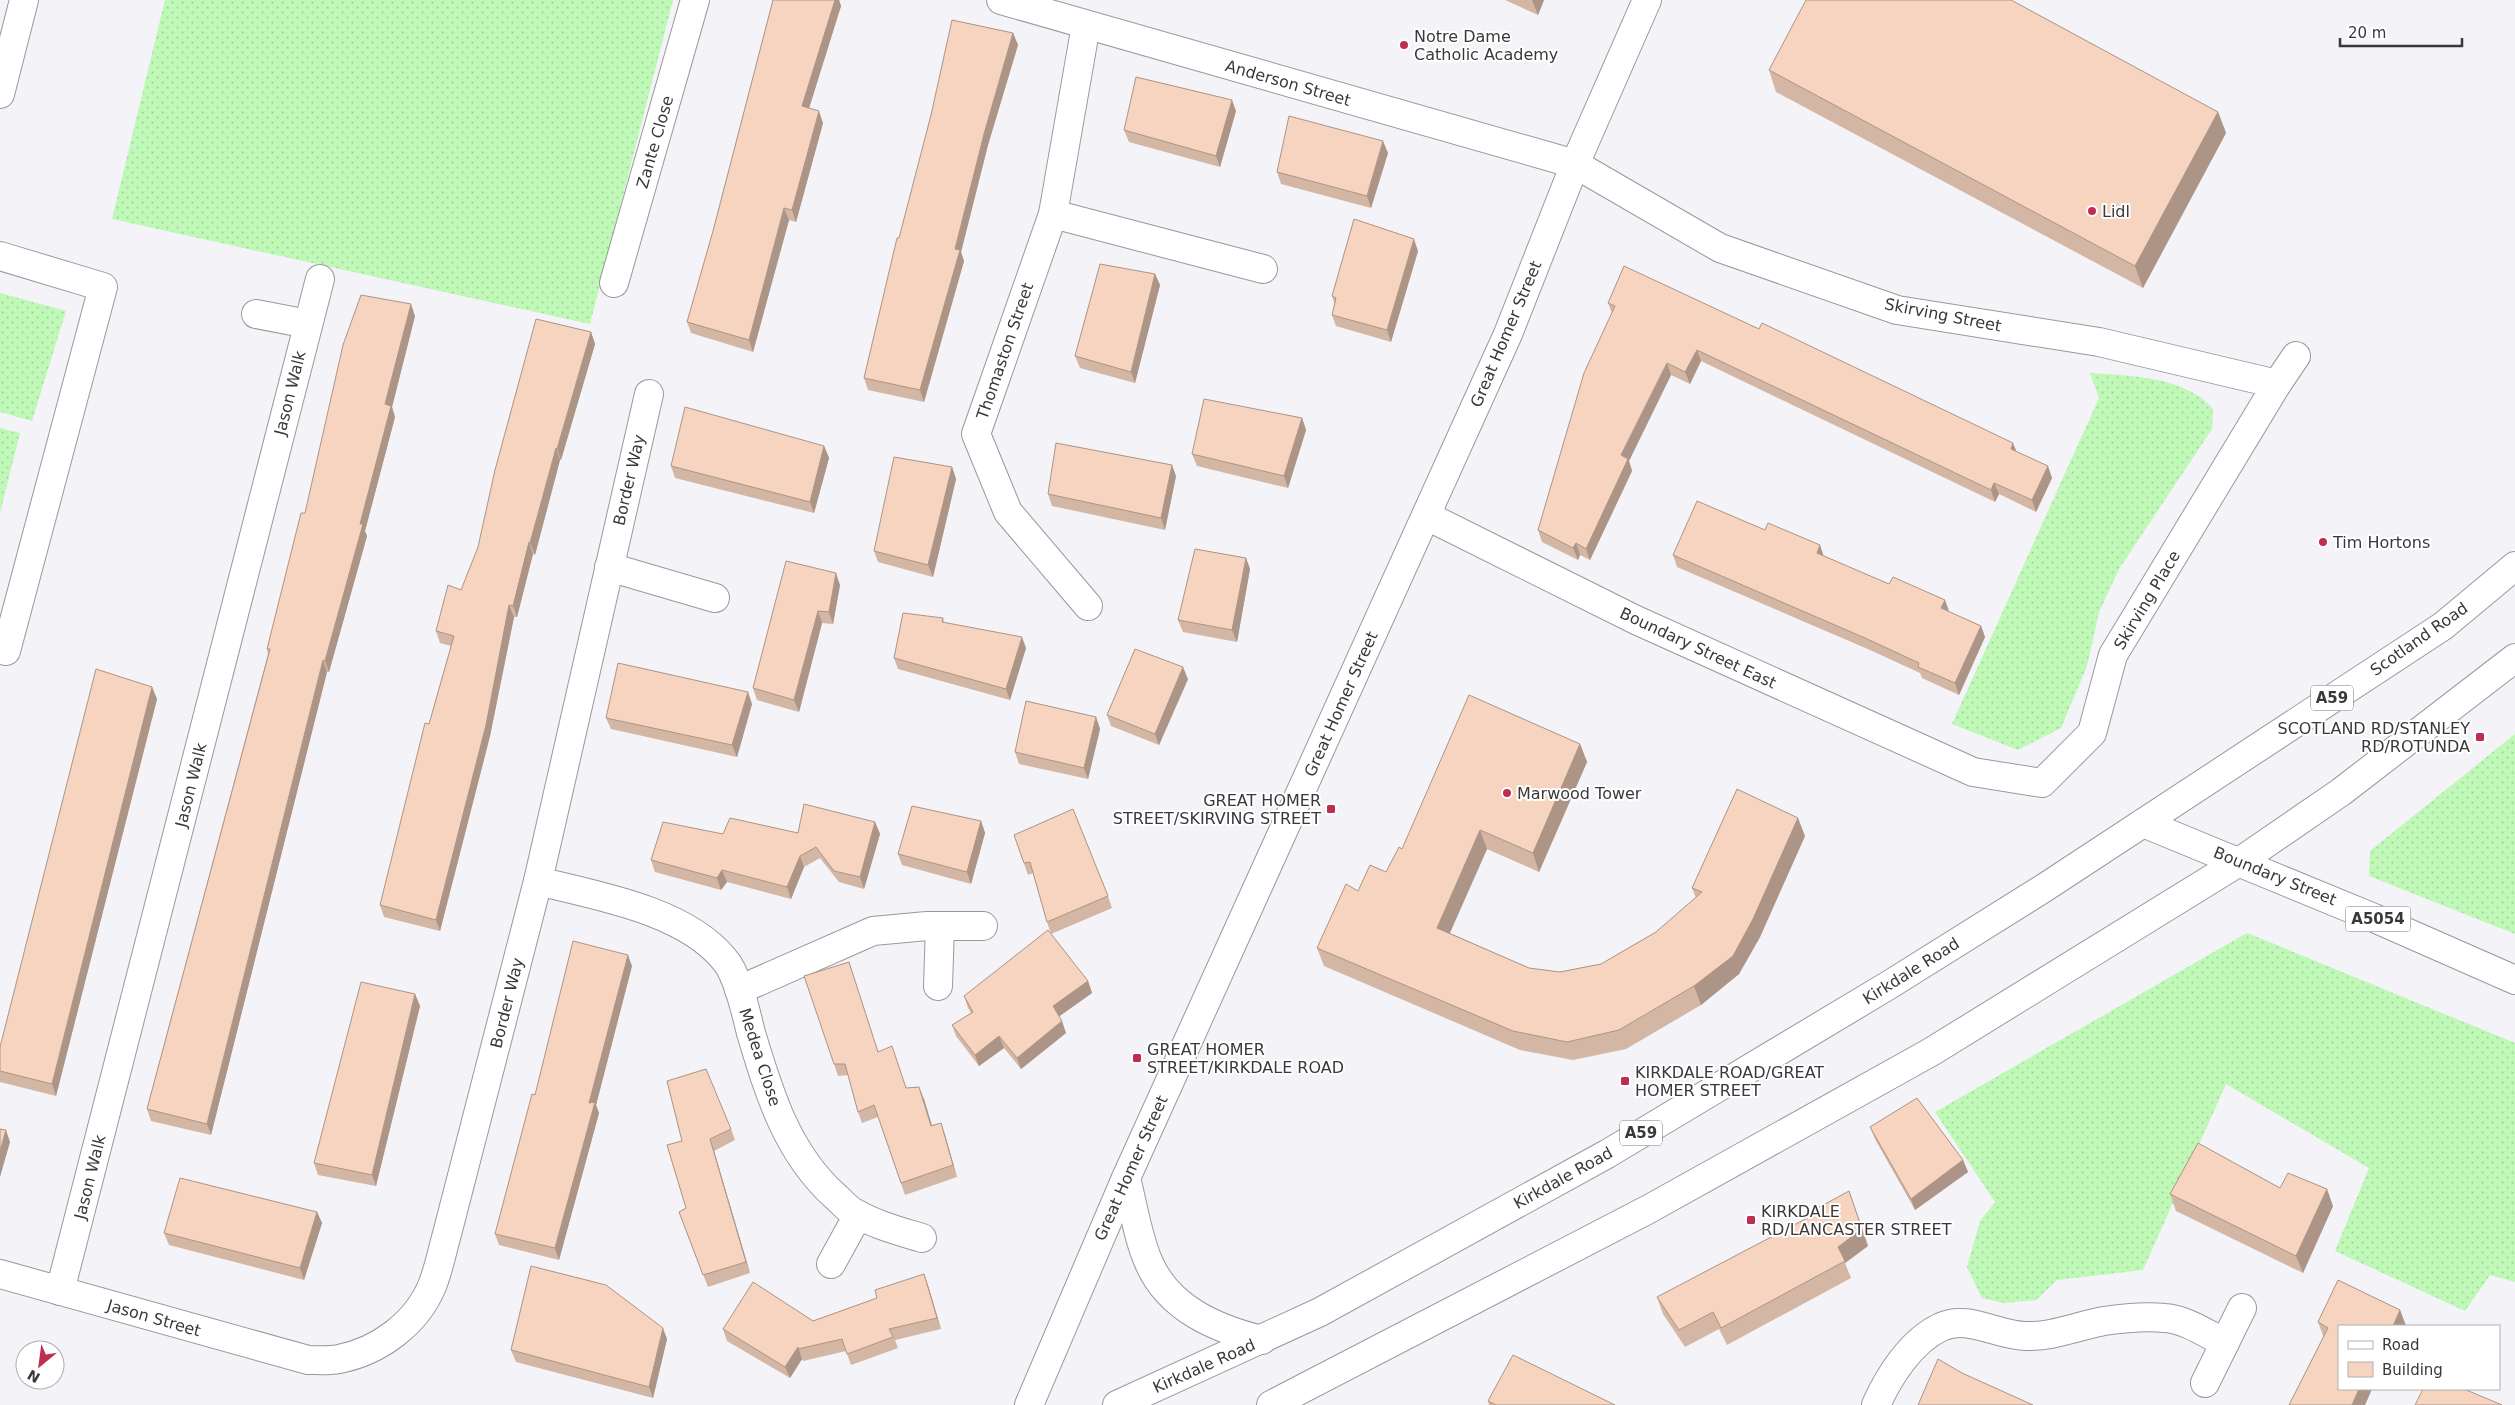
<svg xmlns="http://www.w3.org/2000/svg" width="2515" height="1405" viewBox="0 0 2515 1405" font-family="'DejaVu Sans',sans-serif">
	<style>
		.grass { fill: url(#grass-dots) }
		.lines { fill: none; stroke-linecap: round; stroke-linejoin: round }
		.street-casing { stroke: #99999d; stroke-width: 30 }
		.secondary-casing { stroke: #99999d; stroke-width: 30 }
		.primary-casing { stroke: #99999d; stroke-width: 30 }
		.highway-casing { stroke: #99999d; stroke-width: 30 }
		.street { stroke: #fff; stroke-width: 28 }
		.secondary { stroke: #fff; stroke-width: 28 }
		.primary { stroke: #fff; stroke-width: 28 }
		.highway { stroke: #fff; stroke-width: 28 }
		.wall { fill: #d4b6a4 }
		.shaded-wall { fill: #ac9486 }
		.building { fill: #f6d4bf; stroke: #ac9486 }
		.poi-dot { fill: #be2e51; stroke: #fff; stroke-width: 2 }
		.labels { text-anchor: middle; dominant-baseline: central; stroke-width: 4; stroke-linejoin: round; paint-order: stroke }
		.shield { fill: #fff; stroke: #747476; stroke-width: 1 }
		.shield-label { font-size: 15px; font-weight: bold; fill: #39393b }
		.poi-label { font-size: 16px; fill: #39393b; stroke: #fff; text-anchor: start }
		.street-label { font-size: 16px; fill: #39393b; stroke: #fff }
	</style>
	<defs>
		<pattern id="grass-dots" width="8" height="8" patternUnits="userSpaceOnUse" patternTransform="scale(1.25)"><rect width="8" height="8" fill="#bff8b7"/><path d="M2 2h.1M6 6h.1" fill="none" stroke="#a5d59e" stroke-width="1.8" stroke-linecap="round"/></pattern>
	</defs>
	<rect width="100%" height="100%" fill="#f3f3f8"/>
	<g class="grass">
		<polygon points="165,0 673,0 590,324 112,219"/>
		<polygon points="0,293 66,311 32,421 0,412"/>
		<path d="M2090,373C2130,376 2185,376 2213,409L2212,429L2119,569L2099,612L2087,666L2061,728L2018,750L1952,724L2099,398Z"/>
		<polygon points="0,428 20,433 0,513"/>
		<polygon points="2515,734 2515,934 2369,876 2370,851"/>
		<polygon points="2247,933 2515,1043 2515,1282 2490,1275 2465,1311 2335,1251 2369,1168 2226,1084 2143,1270 2057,1280 2036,1300 2004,1303 1982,1298 1967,1267 1980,1221 1995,1202 1935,1112"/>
	</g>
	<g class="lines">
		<g class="street-casing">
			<g id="street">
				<polyline points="1001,0 1575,164 1720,248 1897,310 2099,342 2277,384"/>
				<polyline points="1086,25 1053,214 976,434 1008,512 1088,606"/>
				<polyline points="1053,214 1263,269"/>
				<polyline points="0,256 103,287 6,651"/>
				<polyline points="614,283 695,0"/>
				<polyline points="256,314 308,324"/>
				<polyline points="1427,516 1636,620 1973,772 2042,783 2092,733 2113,655 2277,384 2296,356"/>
				<polyline points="609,567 715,598"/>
				<path d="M538,881C597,896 684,910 724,959C738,974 746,1013 751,1033C769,1093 787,1153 835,1196C841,1201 847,1209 855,1213C876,1225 899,1231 922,1238"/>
				<polyline points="938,986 940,926"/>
				<polyline points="739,990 873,931 927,926 983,926"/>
				<polyline points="831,1264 858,1215"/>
				<path d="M0,1274L308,1360C318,1360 329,1361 339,1359C379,1351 416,1324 432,1286C439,1269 442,1251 447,1234L538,881L649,394"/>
				<polyline points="60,1291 320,279"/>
				<polyline points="2205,1383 2242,1308"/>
				<path d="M1876,1405C1889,1376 1911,1341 1941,1327C1967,1314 1998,1336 2026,1336C2052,1337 2078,1326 2104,1321C2124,1318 2145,1316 2165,1318C2185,1319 2207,1334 2225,1343"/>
			</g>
		</g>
		<g class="secondary-casing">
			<g id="secondary">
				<polyline points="0,94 24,0"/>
				<path d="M1126,1178C1133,1205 1138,1239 1149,1263C1169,1309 1217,1329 1262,1340"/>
				<polyline points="1029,1405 1126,1178 1508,334 1575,164 1647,0"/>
			</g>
		</g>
		<g class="primary-casing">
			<polyline id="primary" points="2143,823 2374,918 2515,980"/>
		</g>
		<g class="highway-casing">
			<g id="highway">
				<polyline points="1117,1405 1320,1312 1607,1154 1889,985 2044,888 2443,626 2515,566"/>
				<polyline points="1271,1405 1649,1209 1931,1052 2239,862 2341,792 2515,658"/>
			</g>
		</g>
		<use href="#street" class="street"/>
		<use href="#secondary" class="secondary"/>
		<use href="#primary" class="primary"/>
		<use href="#highway" class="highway"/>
	</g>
	<g class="wall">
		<polygon points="773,0 839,0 841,6 809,108 823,123 796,222 789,220 753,352 691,333 687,322 713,231"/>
		<polygon points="1505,0 1544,0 1538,15"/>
		<polygon points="1013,33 1018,45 988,145 961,252 964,261 924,402 868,390 864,378 899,238"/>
		<polygon points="1769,70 2218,112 2226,133 2143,288 1776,92"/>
		<polygon points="1236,111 1220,167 1129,142 1124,130"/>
		<polygon points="1388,153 1371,208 1281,184 1277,172"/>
		<polygon points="1418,251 1391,342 1336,326 1332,315 1335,305 1332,296"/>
		<polygon points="1155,274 1160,285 1135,383 1080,368 1075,356"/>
		<polygon points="1608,303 2016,451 2052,478 2036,512 1999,494 1995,502 1701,361 1690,384 1671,375 1629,461 1632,471 1590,560 1580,555 1578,560 1542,542 1538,530 1612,313"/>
		<polygon points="415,316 392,407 395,417 365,531 367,536 329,672 327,672 211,1135 151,1121 147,1109 268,654 267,649 305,513"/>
		<polygon points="591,332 595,344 561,460 560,460 535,555 533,554 517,617 514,617 490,736 440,931 384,917 380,905 429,724 451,646 440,643 436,631 461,590"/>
		<polygon points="1302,418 1306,430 1288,488 1197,466 1192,454"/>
		<polygon points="824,446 829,458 814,513 675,478 671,466"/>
		<polygon points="952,467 956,479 933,577 878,562 874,551"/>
		<polygon points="1176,476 1165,530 1052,506 1048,494"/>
		<polygon points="1673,555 1824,556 1981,626 1985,637 1959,695 1922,678 1920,673 1870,650 1677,567"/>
		<polygon points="1246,558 1250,569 1237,642 1183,632 1178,620"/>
		<polygon points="840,585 833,624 822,623 799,712 757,700 753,688"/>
		<polygon points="943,618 944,622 1026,648 1010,700 898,669 894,658"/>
		<polygon points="1188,679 1159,745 1111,726 1107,715"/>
		<polygon points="152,687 157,699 56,1096 0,1082 0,1047"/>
		<polygon points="752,704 737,757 611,729 606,718"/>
		<polygon points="1096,717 1100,729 1088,779 1019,764 1015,752"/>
		<polygon points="1580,744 1587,762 1539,872 1487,849 1450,933 1529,968 1560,972 1601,964 1656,932 1696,898 1692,888 1805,836 1760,937 1739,974 1701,1005 1626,1049 1573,1060 1520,1050 1324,966 1317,948 1358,891 1386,872 1402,849"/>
		<polygon points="981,821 985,833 971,884 902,865 898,854"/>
		<polygon points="875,822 880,834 864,889 839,882 820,858 804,867 791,899 727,882 721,890 655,872 651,860 723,834 798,833"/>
		<polygon points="1014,835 1108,896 1112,908 1051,934 1047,922 1033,873 1028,875"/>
		<polygon points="849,962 878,1052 907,1088 924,1099 932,1125 941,1123 945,1135 957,1177 905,1195 878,1117 862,1123 858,1112 848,1075 838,1076 834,1064"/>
		<polygon points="632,966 596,1105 599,1113 559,1260 499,1245 495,1234 535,1095"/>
		<polygon points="1088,981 1092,993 1059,1016 1066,1033 1021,1069 1004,1048 979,1066 956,1036 952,1025 971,1013 968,1008 964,996"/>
		<polygon points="415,994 420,1006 376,1186 318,1175 314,1163"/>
		<polygon points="1870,1127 1963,1160 1968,1172 1915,1210 1875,1139"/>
		<polygon points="731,1129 735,1140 714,1151 750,1273 708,1287 679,1212 686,1208 667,1145"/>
		<polygon points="2280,1188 2333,1206 2303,1273 2176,1211 2170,1194"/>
		<polygon points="1855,1208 1868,1246 1845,1263 1851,1278 1727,1345 1719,1329 1685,1347 1663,1314 1657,1297"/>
		<polygon points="317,1212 322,1223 304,1280 169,1245 164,1233"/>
		<polygon points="924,1274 941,1329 895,1340 898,1348 851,1365 846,1351 803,1361 802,1359 790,1378 727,1341 723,1329 813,1321 877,1298"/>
		<polygon points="2400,1310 2406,1326 2339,1326 2339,1389 2372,1389 2365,1405 2289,1405 2324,1338 2318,1322"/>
		<polygon points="667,1339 653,1398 516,1362 511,1350"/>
		<polygon points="1488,1401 1615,1405 1489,1405"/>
	</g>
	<g class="shaded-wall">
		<polygon points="835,0 839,0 841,6 806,118 802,106"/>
		<polygon points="1532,0 1544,0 1538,15"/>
		<polygon points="1013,33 1018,45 988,145 961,252 964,261 924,402 920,390 984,134"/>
		<polygon points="1232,100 1236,111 1220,167 1216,156"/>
		<polygon points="819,111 823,123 796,222 792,210"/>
		<polygon points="2218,112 2226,133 2143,288 2135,266"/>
		<polygon points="1383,141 1388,153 1371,208 1367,196"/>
		<polygon points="784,208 789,220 753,352 749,340"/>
		<polygon points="1414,239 1418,251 1391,342 1387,330"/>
		<polygon points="1155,274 1160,285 1135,383 1131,372"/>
		<polygon points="411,304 415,316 392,407 395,417 365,531 367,536 329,672 325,661 385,404"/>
		<polygon points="591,332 595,344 561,460 557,449"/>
		<polygon points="1697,350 1701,361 1690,384 1685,372"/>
		<polygon points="1667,363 1671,375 1629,461 1632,471 1590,560 1586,549 1621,455"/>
		<polygon points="1302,418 1306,430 1288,488 1284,476"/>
		<polygon points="2013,443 2018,455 2011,449"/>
		<polygon points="824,446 829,458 814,513 810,502"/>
		<polygon points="556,448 560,460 535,555 530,543"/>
		<polygon points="1172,465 1176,476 1165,530 1161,518"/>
		<polygon points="2048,466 2052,478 2036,512 2032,500"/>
		<polygon points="952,467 956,479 933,577 928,565"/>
		<polygon points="1994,483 1999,494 1995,502 1991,490"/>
		<polygon points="529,542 533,554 517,617 513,606"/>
		<polygon points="1576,543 1580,555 1578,560 1573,548"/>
		<polygon points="1820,545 1824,557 1817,553"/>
		<polygon points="1246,558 1250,569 1237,642 1232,630"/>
		<polygon points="836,573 840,585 833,624 829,612"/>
		<polygon points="1945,600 1949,611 1941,608"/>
		<polygon points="509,605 514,617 490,736 440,931 436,920"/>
		<polygon points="818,611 822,623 799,712 794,700"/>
		<polygon points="1981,626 1985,637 1959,695 1955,683"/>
		<polygon points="1022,637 1026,648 1010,700 1006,689"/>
		<polygon points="323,660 327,672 211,1135 207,1124"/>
		<polygon points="1183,667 1188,679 1159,745 1155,734"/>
		<polygon points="152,687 157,699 56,1096 52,1084"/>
		<polygon points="748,692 752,704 737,757 732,745"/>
		<polygon points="1096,717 1100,729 1088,779 1084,768"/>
		<polygon points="1580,744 1587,762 1539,872 1533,853"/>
		<polygon points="1798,818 1805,836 1760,937 1739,974 1701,1005 1694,986"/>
		<polygon points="981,821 985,833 971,884 967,872"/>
		<polygon points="875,822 880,834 864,889 860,877"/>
		<polygon points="1480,830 1487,849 1444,946 1437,928"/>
		<polygon points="800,856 804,867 791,899 787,887"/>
		<polygon points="722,870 727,882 721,890 717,878"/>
		<polygon points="628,955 632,966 596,1105 599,1113 559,1260 555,1248 589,1103"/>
		<polygon points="1088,981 1092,993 1057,1018 1053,1006"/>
		<polygon points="415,994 420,1006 376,1186 372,1175"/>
		<polygon points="1062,1021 1066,1033 1021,1069 1017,1058"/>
		<polygon points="999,1036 1004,1048 979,1066 975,1055"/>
		<polygon points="919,1087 924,1099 935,1137 931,1126"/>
		<polygon points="941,1123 945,1135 957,1177 953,1165"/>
		<polygon points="6,1130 10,1142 0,1177 0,1151"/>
		<polygon points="710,1139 714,1151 750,1273 746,1262"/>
		<polygon points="1963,1160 1968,1172 1915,1210 1911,1199"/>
		<polygon points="2327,1189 2333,1206 2303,1273 2296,1256"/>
		<polygon points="1849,1191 1868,1246 1845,1263 1838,1247"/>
		<polygon points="317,1212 322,1223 304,1280 300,1268"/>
		<polygon points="924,1274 928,1285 941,1329 937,1318"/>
		<polygon points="2400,1310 2406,1326 2393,1326"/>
		<polygon points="663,1328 667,1339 653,1398 649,1387"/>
		<polygon points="798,1347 802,1359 790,1378 785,1367"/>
		<polygon points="2359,1389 2372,1389 2365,1405 2352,1405"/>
	</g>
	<g class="building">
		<polygon points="773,0 835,0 802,106 819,111 792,210 784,208 749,340 687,322 713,231"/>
		<polygon points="1806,0 2011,0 2218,112 2135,266 1769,70"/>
		<polygon points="952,20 1013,33 984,134 955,249 960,250 920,390 864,378 897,238 899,238 931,115"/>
		<polygon points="1136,77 1232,100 1216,156 1124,130"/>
		<polygon points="1289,116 1383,141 1367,196 1277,172"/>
		<polygon points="1354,219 1414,239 1387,330 1332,315 1336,298 1332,296"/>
		<polygon points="1100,264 1155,274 1131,372 1075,356"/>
		<polygon points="1624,266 1759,329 1762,323 2013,443 2011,449 2048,466 2032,500 1994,483 1991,490 1697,350 1685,372 1667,363 1621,455 1628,459 1586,549 1576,543 1573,548 1538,530 1584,373 1615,306 1608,303"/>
		<polygon points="361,295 411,304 385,404 391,406 360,524 363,524 325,661 323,660 207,1124 147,1109 270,649 267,649 301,513 305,513 343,345"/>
		<polygon points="536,319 591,332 557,449 556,448 530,543 529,542 513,606 509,605 486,725 436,920 380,905 425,723 429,724 454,636 436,631 448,585 461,590 478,547 495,470"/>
		<polygon points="1204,399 1302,418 1284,476 1192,454"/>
		<polygon points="685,407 824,446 810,502 671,466"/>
		<polygon points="1056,443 1172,465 1161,518 1048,494"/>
		<polygon points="894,457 952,467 928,565 874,551"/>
		<polygon points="1697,501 1765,530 1768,523 1820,545 1817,553 1889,584 1893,577 1945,600 1941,608 1981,626 1955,683 1918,667 1919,663 1865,638 1673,555"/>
		<polygon points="1195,549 1246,558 1232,630 1178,620"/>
		<polygon points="786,561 836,573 829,612 818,611 794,700 753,688"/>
		<polygon points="903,613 943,618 942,622 1022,637 1006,689 894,658"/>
		<polygon points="1135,649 1183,667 1155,734 1107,715"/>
		<polygon points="618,663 748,692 732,745 606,718"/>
		<polygon points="96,669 152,687 52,1084 0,1071 0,1047"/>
		<polygon points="1469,695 1580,744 1533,853 1480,830 1437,928 1529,968 1560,972 1601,964 1656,932 1702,892 1692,888 1737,789 1798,818 1753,919 1733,956 1694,986 1619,1030 1567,1042 1513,1031 1317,948 1346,884 1358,891 1370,865 1386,872 1399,847 1402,849"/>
		<polygon points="1026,701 1096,717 1084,768 1015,752"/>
		<polygon points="804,804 875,822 860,877 834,871 816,847 800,856 787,887 722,870 717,878 651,860 663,822 723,834 730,818 798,833"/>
		<polygon points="912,806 981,821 967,872 898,854"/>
		<polygon points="1073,809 1108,896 1047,922 1030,862 1024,863 1014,835"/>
		<polygon points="1048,930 1088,981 1053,1006 1062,1021 1017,1058 999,1036 975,1055 952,1025 973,1012 964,996"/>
		<polygon points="573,941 628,955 589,1103 595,1102 555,1248 495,1234 532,1094 535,1095"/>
		<polygon points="849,962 878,1052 892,1046 906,1088 919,1087 931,1126 941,1123 953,1165 901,1183 874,1105 858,1112 845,1064 834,1064 804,976"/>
		<polygon points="361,982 415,994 372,1175 314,1163"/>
		<polygon points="706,1069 731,1129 710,1139 746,1262 703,1275 679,1212 686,1208 667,1145 682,1141 667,1081"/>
		<polygon points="1917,1098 1963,1160 1911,1199 1870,1127"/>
		<polygon points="0,1129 6,1130 0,1151"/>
		<polygon points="2198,1143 2280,1188 2288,1173 2327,1189 2296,1256 2170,1194"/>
		<polygon points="180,1178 317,1212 300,1268 164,1233"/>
		<polygon points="1849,1191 1862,1229 1838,1247 1845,1261 1721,1328 1713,1312 1679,1330 1657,1297 1813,1215 1814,1210"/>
		<polygon points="531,1266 606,1285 663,1328 649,1387 511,1350"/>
		<polygon points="924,1274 937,1318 889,1329 893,1337 847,1354 842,1339 798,1349 798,1347 785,1367 723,1329 753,1282 813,1321 877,1298 875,1290"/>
		<polygon points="2338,1280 2400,1310 2393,1326 2339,1326 2339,1389 2359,1389 2352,1405 2289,1405 2328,1328 2318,1322"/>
		<polygon points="1513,1355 1615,1405 1496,1405 1488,1401"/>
		<polygon points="1938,1359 1962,1373 2033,1405 1918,1405"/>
		<polygon points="2423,1389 2464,1389 2502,1405 2415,1405"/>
	</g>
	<g class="poi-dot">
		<circle cx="1404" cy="45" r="5"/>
		<circle cx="2092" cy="211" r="5"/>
		<circle cx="2323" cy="542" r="5"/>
		<rect x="2475" y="732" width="10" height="10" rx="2.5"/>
		<circle cx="1507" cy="793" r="5"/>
		<rect x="1326" y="804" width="10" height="10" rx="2.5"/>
		<rect x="1132" y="1053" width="10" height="10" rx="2.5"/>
		<rect x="1620" y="1076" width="10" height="10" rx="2.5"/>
		<rect x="1746" y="1215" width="10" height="10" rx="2.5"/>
	</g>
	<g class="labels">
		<g class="shield">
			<rect x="2311" y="685.5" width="42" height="25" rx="4"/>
			<rect x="2345.5" y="906.5" width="65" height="25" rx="4"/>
			<rect x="1620" y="1120.5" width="42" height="25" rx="4"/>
		</g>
		<g class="shield-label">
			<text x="2332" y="698">A59</text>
			<text x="2378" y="919">A5054</text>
			<text x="1641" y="1133">A59</text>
		</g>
		<g class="poi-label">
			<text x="1414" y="36">Notre Dame<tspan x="1414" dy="18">Catholic Academy</tspan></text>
			<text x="2102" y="211">Lidl</text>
			<text x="2333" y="542">Tim Hortons</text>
			<text x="2470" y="728" text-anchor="end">SCOTLAND RD/STANLEY<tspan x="2470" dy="18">RD/ROTUNDA</tspan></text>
			<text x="1517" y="793">Marwood Tower</text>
			<text x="1321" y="800" text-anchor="end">GREAT HOMER<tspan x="1321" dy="18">STREET/SKIRVING STREET</tspan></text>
			<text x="1147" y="1049">GREAT HOMER<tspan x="1147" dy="18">STREET/KIRKDALE ROAD</tspan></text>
			<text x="1635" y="1072">KIRKDALE ROAD/GREAT<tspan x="1635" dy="18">HOMER STREET</tspan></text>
			<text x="1761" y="1211">KIRKDALE<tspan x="1761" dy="18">RD/LANCASTER STREET</tspan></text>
		</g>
		<g class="street-label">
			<text transform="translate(1288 83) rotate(16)">Anderson Street</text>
			<text transform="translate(655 142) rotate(-74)">Zante Close</text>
			<text transform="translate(1943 315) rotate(11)">Skirving Street</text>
			<text transform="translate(1506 334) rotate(-67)">Great Homer Street</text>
			<text transform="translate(1005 351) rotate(-71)">Thomaston Street</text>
			<text transform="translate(290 393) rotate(-76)">Jason Walk</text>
			<text transform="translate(629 480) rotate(-77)">Border Way</text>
			<text transform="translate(2147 600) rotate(-59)">Skirving Place</text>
			<text transform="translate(2419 639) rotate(-35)">Scotland Road</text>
			<text transform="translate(1698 648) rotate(25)">Boundary Street East</text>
			<text transform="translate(1341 704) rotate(-66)">Great Homer Street</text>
			<text transform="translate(191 785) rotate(-76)">Jason Walk</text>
			<text transform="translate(2275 876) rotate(22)">Boundary Street</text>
			<text transform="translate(1911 971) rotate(-32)">Kirkdale Road</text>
			<text transform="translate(507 1003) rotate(-76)">Border Way</text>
			<text transform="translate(760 1057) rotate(72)">Medea Close</text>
			<text transform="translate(1131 1168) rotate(-66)">Great Homer Street</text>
			<text transform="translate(90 1177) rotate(-76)">Jason Walk</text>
			<text transform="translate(1563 1178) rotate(-29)">Kirkdale Road</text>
			<text transform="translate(154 1318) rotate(16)">Jason Street</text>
			<text transform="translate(1204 1366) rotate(-24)">Kirkdale Road</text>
		</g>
	</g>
	<rect x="2338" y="1325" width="162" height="65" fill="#ffffff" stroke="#b0b0b1"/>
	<rect x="2348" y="1341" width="25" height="8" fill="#ffffff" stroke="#b0b0b1"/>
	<text x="2382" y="1350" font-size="15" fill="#39393b">Road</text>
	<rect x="2348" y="1362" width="25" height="15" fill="#f6d4bf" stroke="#b0b0b1"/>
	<text x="2382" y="1375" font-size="15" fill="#39393b">Building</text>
	<g transform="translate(40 1365) rotate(209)"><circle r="24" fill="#ffffff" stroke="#b0b0b1"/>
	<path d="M0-4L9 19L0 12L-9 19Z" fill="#be2e51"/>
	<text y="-8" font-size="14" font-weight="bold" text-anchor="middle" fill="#39393b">N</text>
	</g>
	<path d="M2340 38v8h122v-8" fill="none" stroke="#39393b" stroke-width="2.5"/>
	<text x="2348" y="38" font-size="15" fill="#39393b" stroke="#ffffff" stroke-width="4" paint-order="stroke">20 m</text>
</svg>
